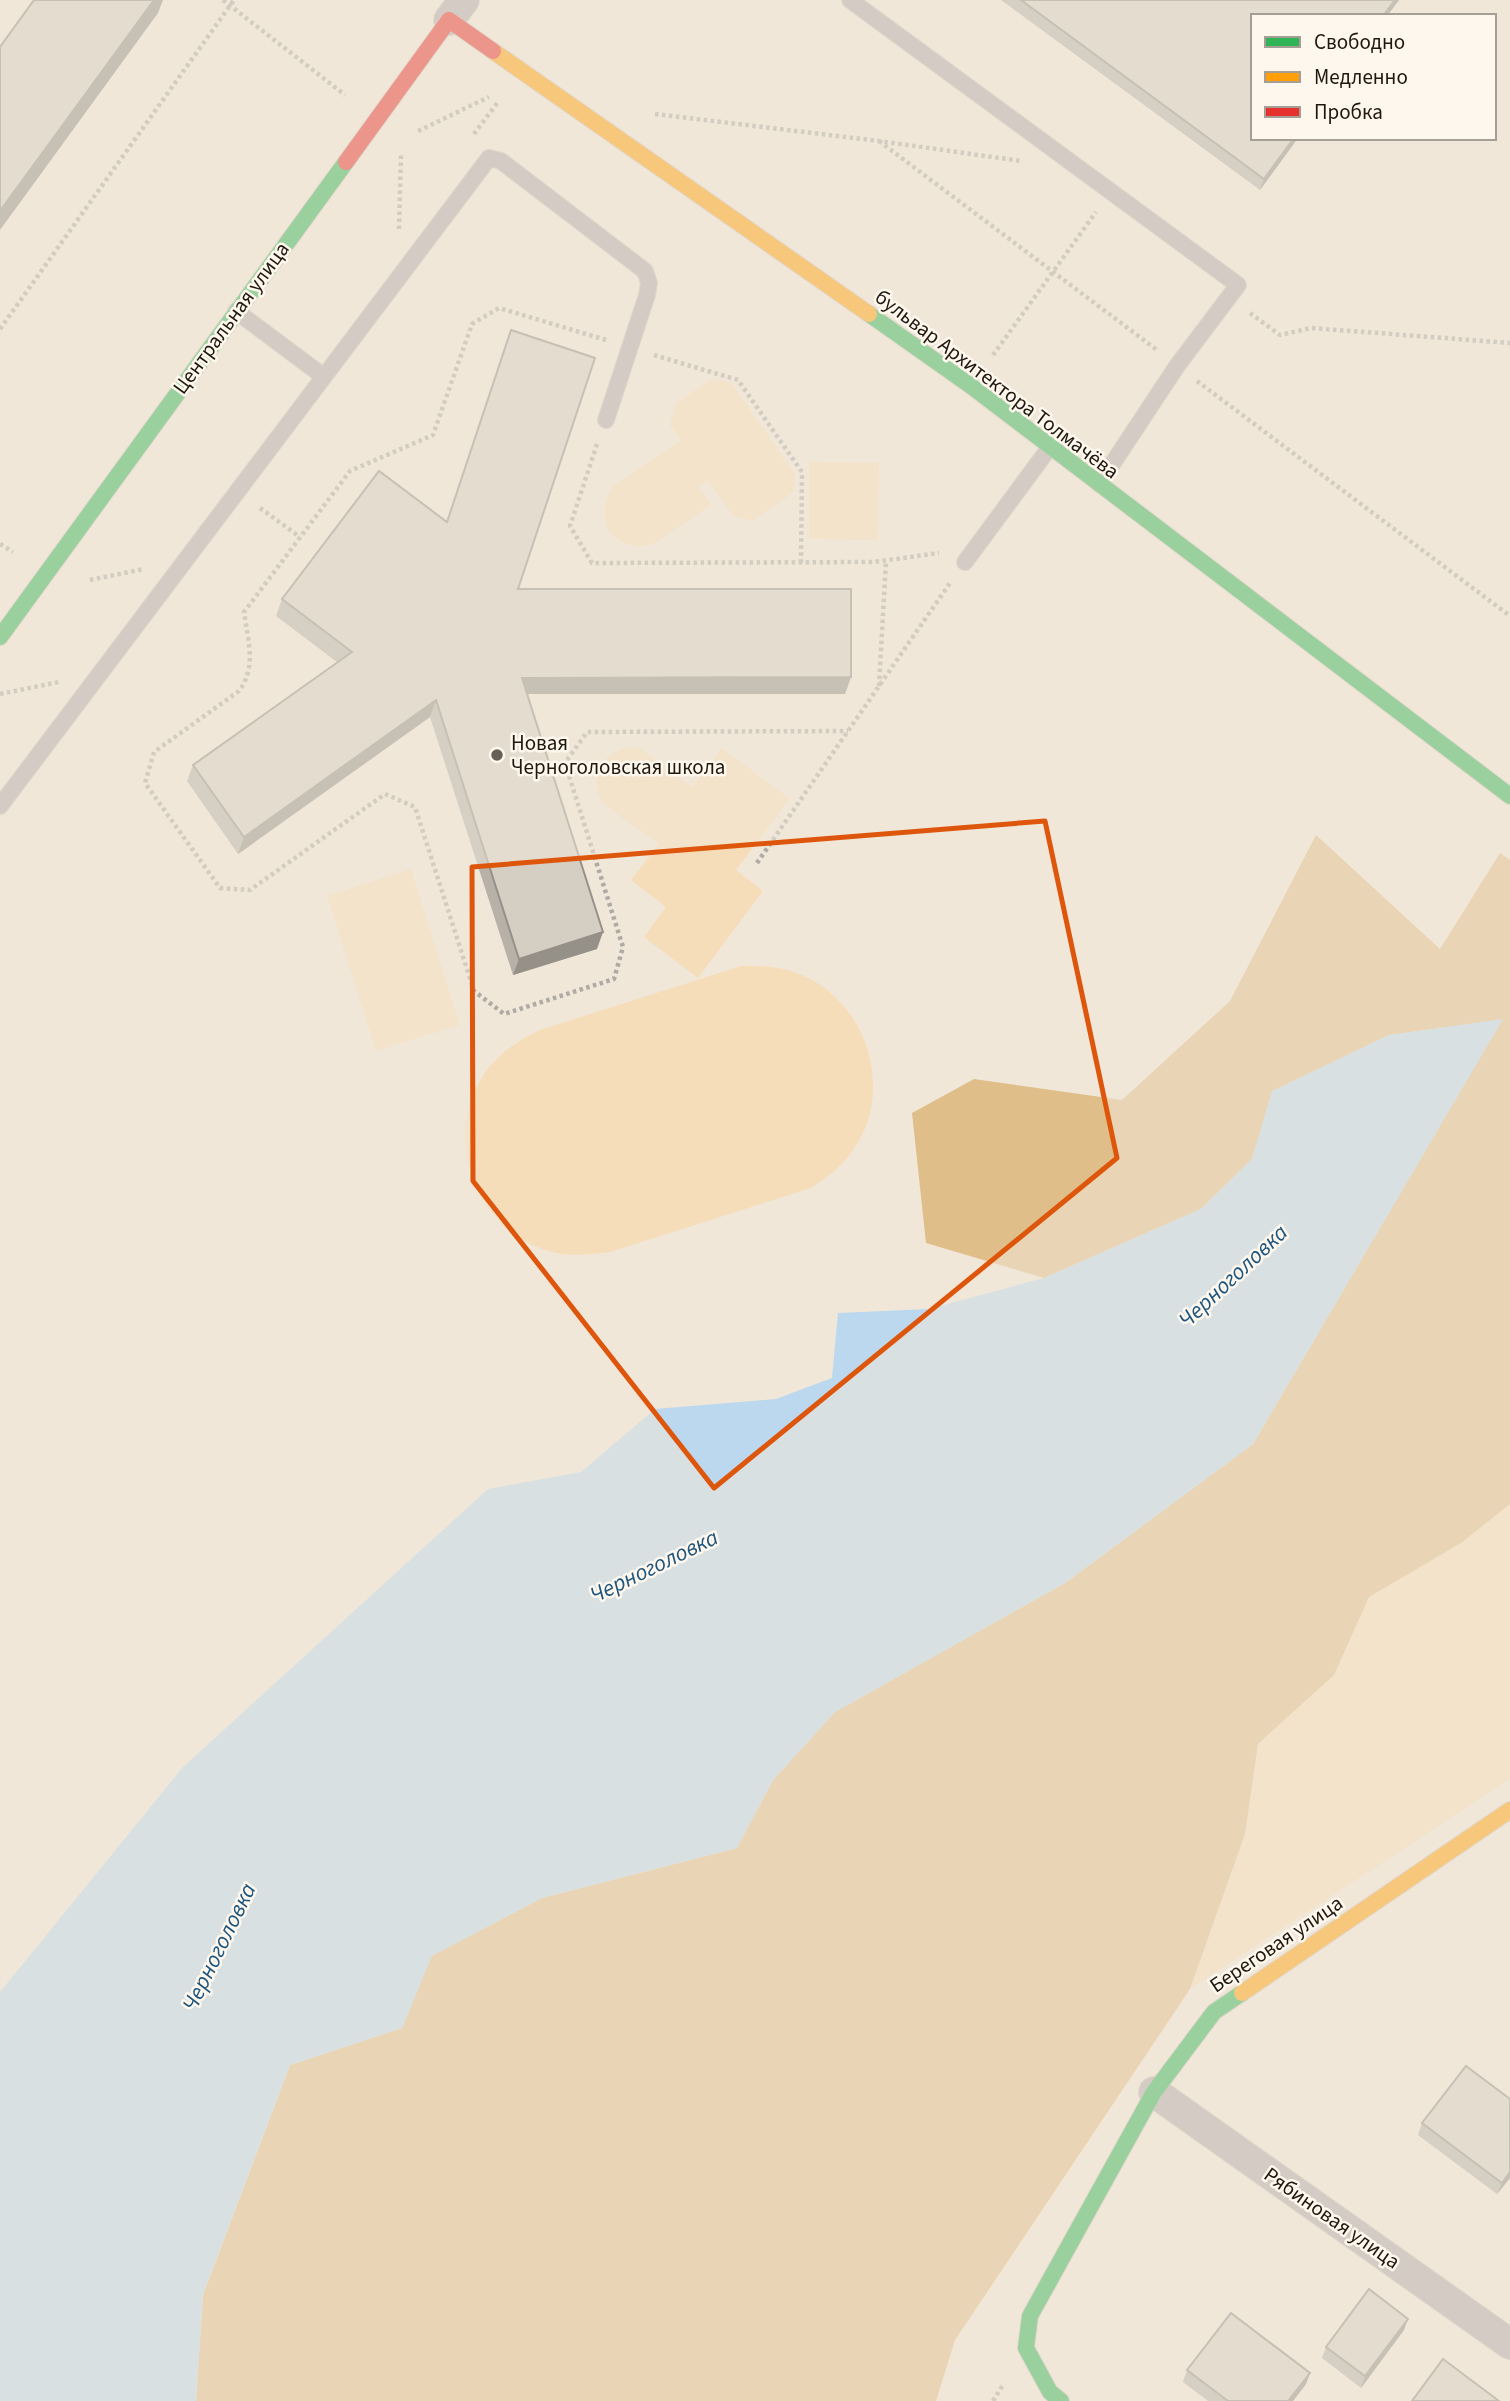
<svg xmlns="http://www.w3.org/2000/svg" width="1510" height="2401" viewBox="0 0 1510 2401" font-family="'Source Sans 3',sans-serif">
	<style>
		.green { fill: #f6ddba }
		.forest { fill: #dfbe89 }
		.water { fill: #bbd8ee }
		.lines { fill: none; stroke-linecap: round; stroke-linejoin: round }
		.lane-casing { stroke: #cdc5ba; stroke-width: 18 }
		.street-casing { stroke: #cdc5ba; stroke-width: 32 }
		.fast-casing { stroke: #cdc5ba; stroke-width: 18 }
		.slow-casing { stroke: #cdc5ba; stroke-width: 18 }
		.jam-casing { stroke: #cdc5ba; stroke-width: 18 }
		.path { stroke: #b0aaa5; stroke-width: 4.5; stroke-dasharray: 3.5 3.5; stroke-linecap: butt }
		.lane { stroke: #b2acaa; stroke-width: 16 }
		.street { stroke: #b2acaa; stroke-width: 30 }
		.fast { stroke: #30b455; stroke-width: 16 }
		.slow { stroke: #ff9f0a; stroke-width: 16 }
		.jam { stroke: #e5322d; stroke-width: 16 }
		.wall { fill: #b7b1a8 }
		.shaded-wall { fill: #959088 }
		.building { fill: #d5cec3; stroke: #959088; stroke-width: 2 }
		.marked { fill: none; stroke: #de560c; stroke-width: 5; stroke-linejoin: round }
		.poi-dot { fill: #686056; stroke: #fef7ed; stroke-width: 2.5 }
		.labels { text-anchor: middle; dominant-baseline: central; stroke-width: 5; stroke-linejoin: round; paint-order: stroke }
		.street-label { font-size: 21px; fill: #1e180f; stroke: #fef7ed }
		.poi-label { font-size: 21px; fill: #1e180f; stroke: #fef7ed; text-anchor: start }
		.water-label { font-size: 23px; font-style: italic; fill: #1d557e; stroke: #fef7ed }
	</style>
	<rect width="100%" height="100%" fill="#f0e7d9"/>
	<g class="green">
		<path d="M710,380L731,382L795,474L794,492L752,521L733,516L708,480L698,487L711,505L653,544C613,555 591,519 613,486L681,440L670,425L676,403Z"/>
		<polygon points="809,462 879,463 878,540 809,539"/>
		<path d="M630,747L641,749L692,787L722,748L790,799L736,870L763,891L698,978L644,937L666,907L631,880L659,844C647,834 608,810 601,800C595,792 596,777 600,768C606,755 616,750 630,747Z"/>
		<polygon points="411,869 460,1025 376,1051 327,896"/>
		<path d="M741,966C759,966 776,966 794,972C866,996 898,1091 851,1153C840,1168 826,1178 811,1188L610,1252C594,1254 579,1256 562,1254C481,1242 439,1144 483,1076C497,1054 517,1041 540,1030Z"/>
		<polygon points="1510,1504 1510,1779 1190,1989 1245,1834 1258,1744 1334,1675 1369,1597 1461,1543"/>
	</g>
	<polygon class="forest" points="1316,835 1440,949 1500,853 1510,860 1510,1504 1461,1543 1369,1597 1334,1675 1258,1744 1245,1834 1190,1989 955,2340 936,2401 196,2401 203,2295 290,2065 402,2028 431,1956 542,1898 737,1848 773,1780 835,1712 1065,1583 1253,1444 1502,1020 1389,1035 1273,1091 1252,1159 1201,1209 1044,1278 926,1243 912,1113 974,1079 1122,1100 1230,1001"/>
	<polygon class="water" points="1503,1019 1253,1444 1065,1583 835,1712 773,1780 737,1848 542,1898 432,1956 402,2028 290,2065 203,2294 196,2401 0,2401 0,1992 183,1767 488,1489 581,1472 655,1409 776,1399 832,1378 838,1313 929,1309 1044,1278 1201,1209 1252,1159 1272,1091 1389,1035"/>
	<g class="lines">
		<g class="lane-casing">
			<g id="lane">
				<polyline points="850,0 1238,285 1177,366 1099,484"/>
				<polyline points="236,311 323,376"/>
				<polyline points="965,562 1050,447"/>
				<polyline points="0,806 489,158 501,161 645,271 649,283 647,295 606,420"/>
			</g>
		</g>
		<g class="street-casing">
			<g id="street">
				<polyline points="449,20 464,0"/>
				<polyline points="1154,2092 1510,2344"/>
			</g>
		</g>
		<g class="fast-casing">
			<g id="fast">
				<polyline points="869,314 971,386 1510,796"/>
				<polyline points="0,637 346,162"/>
				<polyline points="1061,2401 1050,2392 1026,2348 1030,2316 1154,2092 1214,2012 1242,1993"/>
			</g>
		</g>
		<g class="slow-casing">
			<g id="slow">
				<polyline points="493,51 869,314"/>
				<polyline points="1242,1993 1510,1810"/>
			</g>
		</g>
		<g class="jam-casing">
			<polyline id="jam" points="346,162 449,20 493,51"/>
		</g>
		<g class="path">
			<polyline points="223,0 345,95"/>
			<polyline points="655,114 879,141 1021,161"/>
			<polyline points="418,131 489,97"/>
			<polyline points="474,134 498,102"/>
			<polyline points="879,141 1157,350"/>
			<polyline points="399,229 401,154"/>
			<polyline points="1250,313 1280,335 1311,328 1510,343"/>
			<polyline points="0,329 234,0"/>
			<path d="M606,340L499,308L472,324L433,435L350,471L244,612C248,640 257,667 239,691L154,752L145,783L220,888L250,890L385,794L415,807L474,991L504,1014L614,979L623,947L565,763L587,732L848,731"/>
			<polyline points="654,355 738,380 802,472 801,563"/>
			<polyline points="993,355 1096,212"/>
			<polyline points="1197,381 1510,616"/>
			<polyline points="597,444 570,526 592,563 874,562 939,553"/>
			<polyline points="260,508 300,537"/>
			<polyline points="0,544 13,552"/>
			<polyline points="90,580 144,569"/>
			<polyline points="879,686 886,561"/>
			<polyline points="0,694 59,682"/>
			<polyline points="757,863 950,583"/>
			<polyline points="993,2401 1003,2385"/>
		</g>
		<use href="#lane" class="lane"/>
		<use href="#street" class="street"/>
		<use href="#fast" class="fast"/>
		<use href="#slow" class="slow"/>
		<use href="#jam" class="jam"/>
	</g>
	<g class="wall">
		<polygon points="1001,0 1399,0 1387,16 1253,138 1298,138 1260,190"/>
		<polygon points="518,589 851,677 845,694 528,694 597,949 513,975 430,717 238,854 187,781 193,765 337,662 276,616 282,599"/>
		<polygon points="1422,2123 1510,2178 1497,2194 1418,2135"/>
		<polygon points="1404,2330 1361,2388 1322,2358 1326,2347"/>
		<polygon points="1187,2370 1310,2373 1306,2384 1293,2401 1208,2401 1183,2382"/>
	</g>
	<g class="shaded-wall">
		<polygon points="154,0 163,0 158,13 0,230 0,211"/>
		<polygon points="1395,0 1399,0 1387,16 1383,16"/>
		<polygon points="1294,138 1298,138 1260,190 1264,179"/>
		<polygon points="851,677 845,694 516,694 522,678"/>
		<polygon points="436,700 430,717 238,854 244,837"/>
		<polygon points="603,932 597,949 513,975 519,959"/>
		<polygon points="1510,2172 1510,2178 1497,2194 1502,2183"/>
		<polygon points="1408,2319 1404,2330 1361,2388 1365,2376"/>
		<polygon points="1310,2373 1306,2384 1293,2401 1288,2401"/>
	</g>
	<g class="building">
		<polygon points="34,0 154,0 0,211 0,47"/>
		<polygon points="1021,0 1395,0 1383,16 1253,16 1253,138 1294,138 1264,179"/>
		<polygon points="511,330 595,358 518,589 851,589 851,677 522,678 603,932 519,959 436,700 244,837 193,765 352,652 282,599 379,471 447,522"/>
		<polygon points="1466,2066 1510,2099 1510,2172 1502,2183 1422,2123"/>
		<polygon points="1369,2289 1408,2319 1365,2376 1326,2347"/>
		<polygon points="1231,2313 1310,2373 1288,2401 1228,2401 1187,2370"/>
		<polygon points="1443,2359 1499,2401 1412,2401"/>
	</g>
	<path d="M0 0H1510V2401H0ZM1045,821L1117,1158L714,1488L473,1181L472,867Z" fill="#f0e7d9" fill-opacity=".55" fill-rule="evenodd"/>
	<path class="marked" d="M1045,821L1117,1158L714,1488L473,1181L472,867Z"/>
	<circle class="poi-dot" cx="497" cy="755" r="7"/>
	<g class="labels">
		<g class="street-label">
			<text transform="translate(231 318) rotate(-54)">Центральная улица</text>
			<text transform="translate(997 384) rotate(37)">бульвар Архитектора Толмачёва</text>
			<text transform="translate(1276 1944) rotate(-34)">Береговая улица</text>
			<text transform="translate(1332 2218) rotate(35)">Рябиновая улица</text>
		</g>
		<g class="poi-label">
			<text x="511" y="743">Новая<tspan x="511" dy="24">Черноголовская школа</tspan></text>
		</g>
		<g class="water-label">
			<text transform="translate(1233 1276) rotate(-43)">Черноголовка</text>
			<text transform="translate(654 1566) rotate(-26)">Черноголовка</text>
			<text transform="translate(219 1947) rotate(-64)">Черноголовка</text>
		</g>
	</g>
	<rect x="1251" y="14" width="245" height="126" fill="#fef7ed" stroke="#a49e94" stroke-width="2"/>
	<rect x="1265" y="37" width="35" height="10" fill="#30b455" stroke="#a49e94" stroke-width="2"/>
	<text x="1314" y="49" font-size="21" fill="#1e180f">Свободно</text>
	<rect x="1265" y="72" width="35" height="10" fill="#ff9f0a" stroke="#a49e94" stroke-width="2"/>
	<text x="1314" y="84" font-size="21" fill="#1e180f">Медленно</text>
	<rect x="1265" y="107" width="35" height="10" fill="#e5322d" stroke="#a49e94" stroke-width="2"/>
	<text x="1314" y="119" font-size="21" fill="#1e180f">Пробка</text>
</svg>
